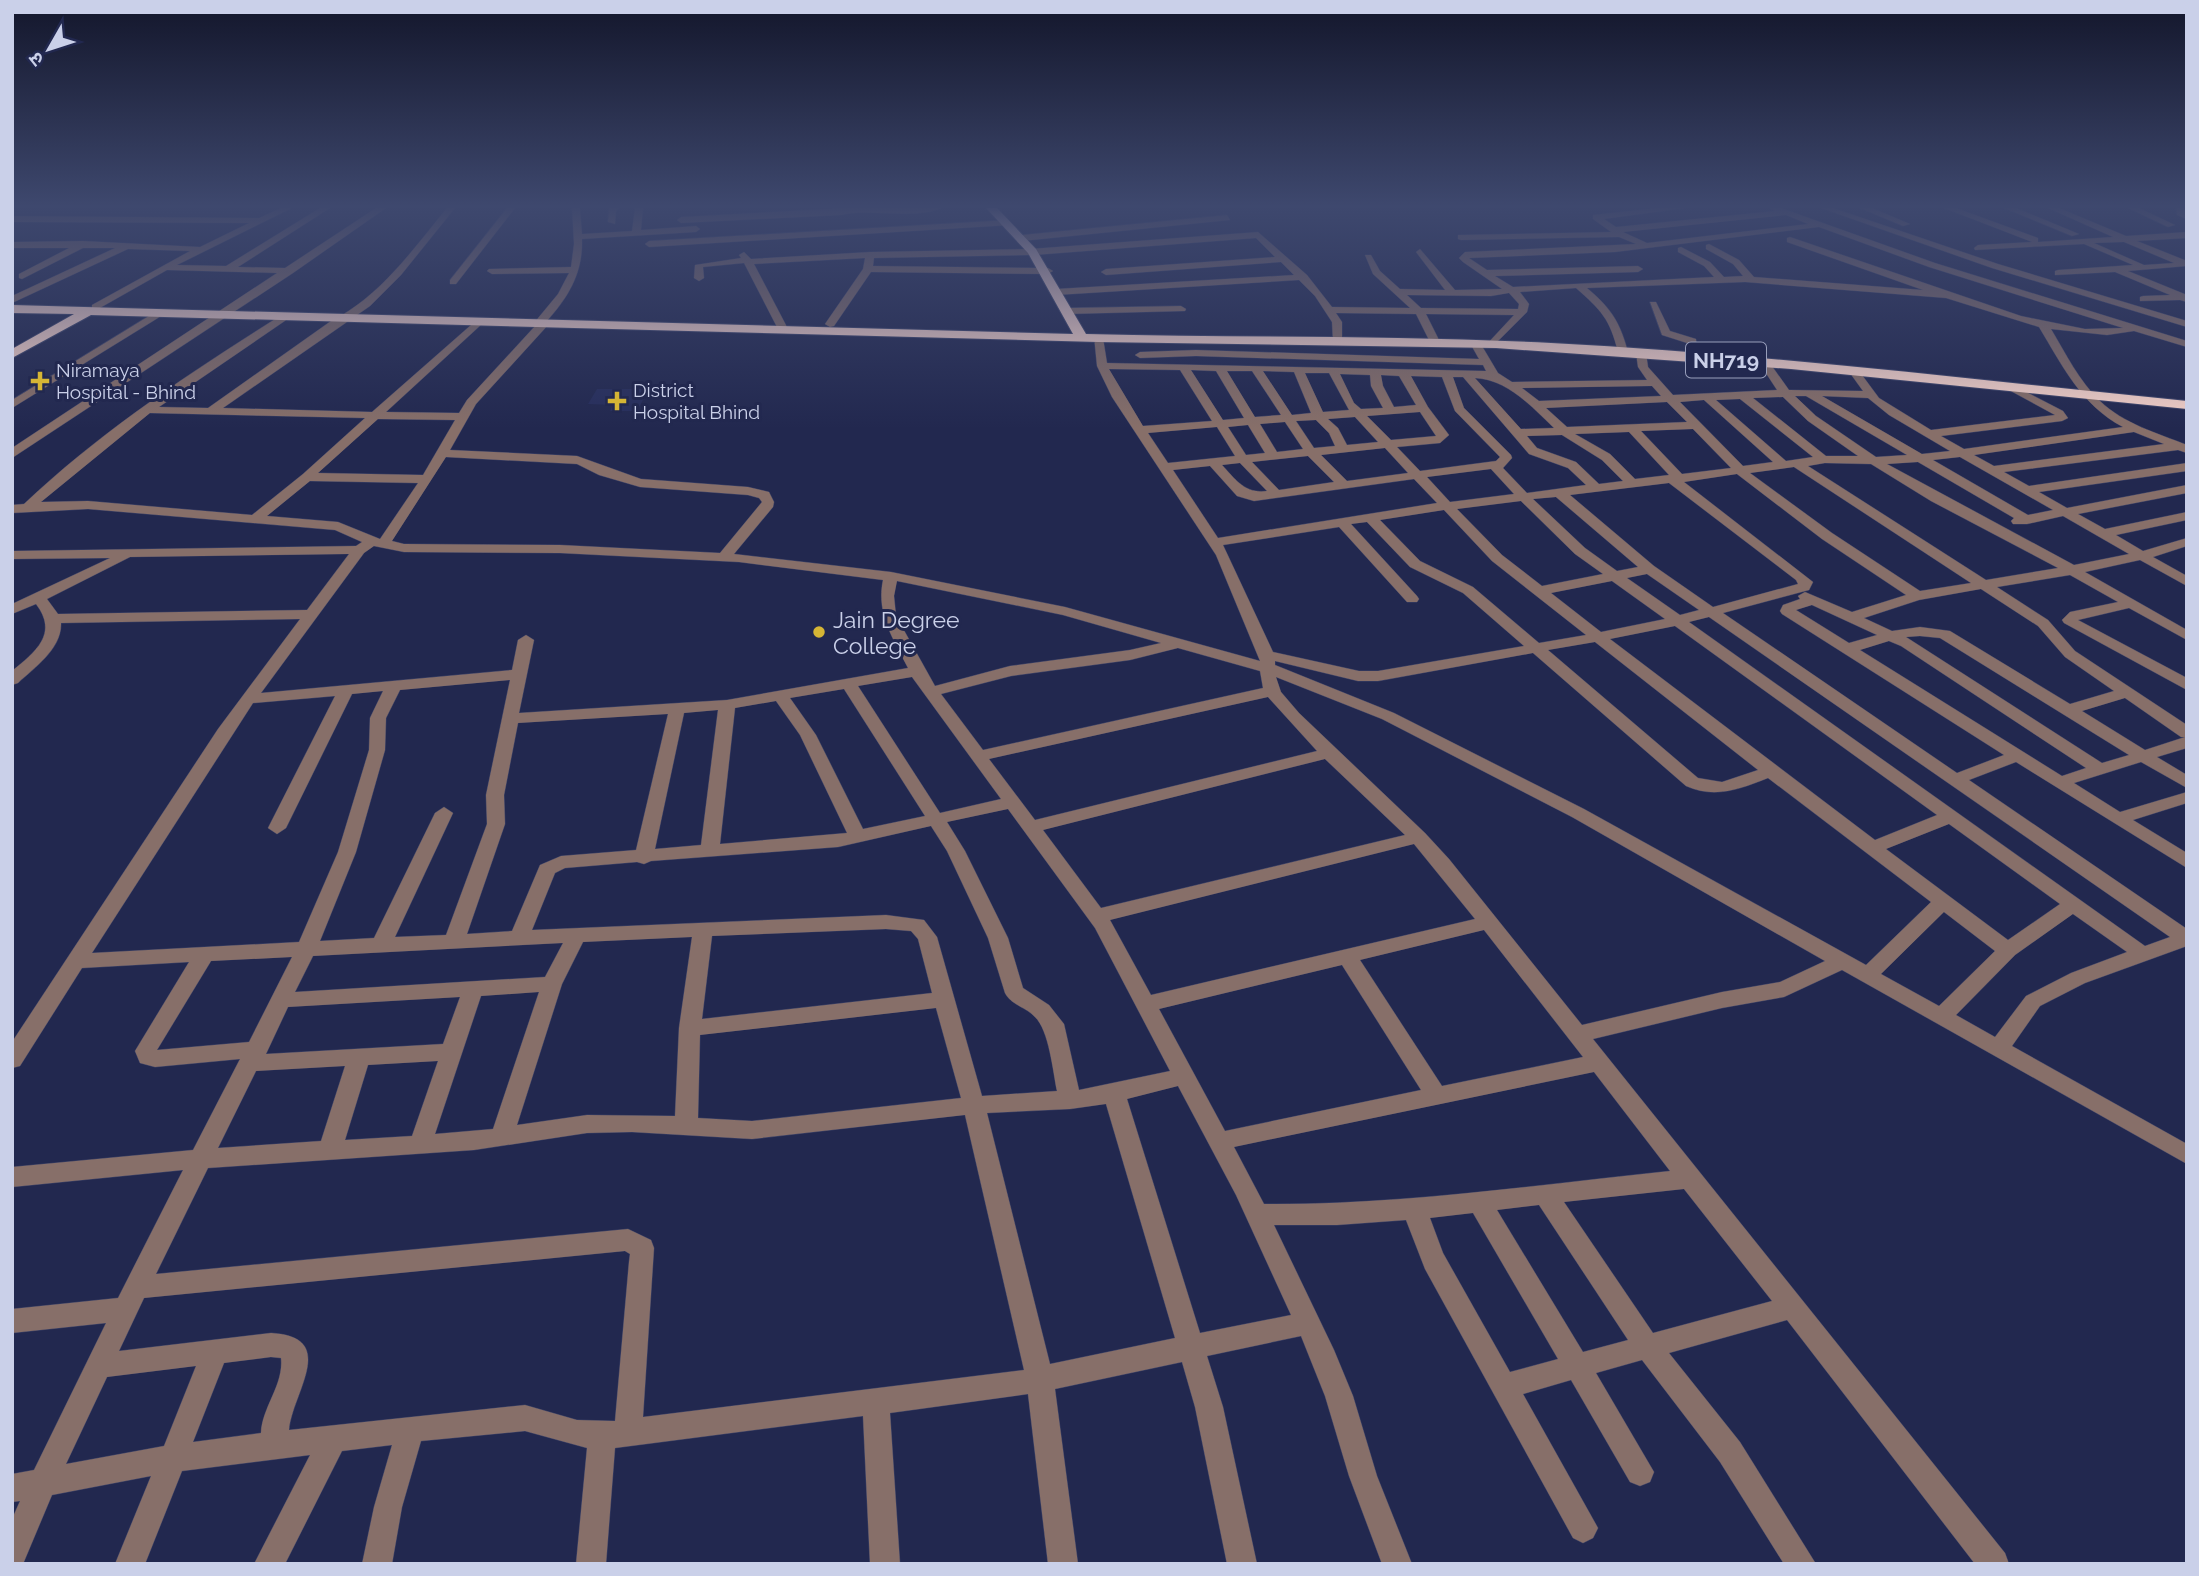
<svg xmlns="http://www.w3.org/2000/svg" width="2199" height="1576" viewBox="0 0 2199 1576" font-family="Raleway,'Noto Sans Devanagari',sans-serif">
	<style>
		.built { fill: #272e5c }
		.lines { fill: none; stroke-linecap: round; stroke-linejoin: round }
		.minor-casing { stroke: #3d4368; stroke-width: 1 }
		.highway-casing { stroke: #3d4368; stroke-width: 2 }
		.minor { fill: #876f69; fill-rule: evenodd }
		.highway { fill: #f7d3ca; fill-rule: evenodd }
		.poi-dot { fill: #d5b535; stroke: #22284f; stroke-width: 2.5 }
		.labels { text-anchor: middle; dominant-baseline: central; stroke-width: 6; stroke-linejoin: round; paint-order: stroke }
		.far-poi-label { font-size: 19px; fill: #cad0e9; stroke: #22284f; text-anchor: start }
		.shield { fill: #22284f; stroke: #989ebb; stroke-width: 2 }
		.shield-label { font-size: 21px; font-weight: bold; fill: #cad0e9 }
		.poi-label { font-size: 23px; fill: #cad0e9; stroke: #22284f; text-anchor: start }
	</style>
	<rect width="100%" height="100%" fill="#22284f"/>
	<polygon class="built" points="597,389 649,389 637,411 610,411 613,405 588,404"/>
	<g class="lines">
		<g class="minor-casing">
			<g id="minor">
				<polygon points="281,208 292,208 177,265 226,266 320,208 330,208 238,267 285,268 376,208 386,208 293,273 12,458 12,448 277,273 167,270 98,309 92,309 92,305 190,251 128,249 12,303 12,296 115,248 83,248 22,279 19,278 19,274 69,248 12,248 12,242 83,241 200,247 249,223 12,222 12,216 259,218"/>
				<path d="M447,208H455L401,275L370,306L223,408L372,412L479,318L484,321L483,323L386,412L459,413L467,400L536,325L534,323L558,294L569,273L492,274L487,271L489,269L571,267L574,244L572,208H580L582,234L632,231L635,208H643L641,230L696,226L700,229L696,232L582,239C583,273 569,296 547,321L548,325L476,404L450,450L577,456L641,479L748,487L769,492L774,502L773,507L734,554L891,572L1065,607L1260,661L1216,555L1112,397L1097,366L1094,336L1103,338L1107,363L1486,371L1483,365L1196,356L1140,358L1135,355L1140,352L1196,350L1479,359L1470,343L1475,340L1479,341L1498,373L1512,382L1647,380L1638,367L1636,353L1641,350L1646,353L1648,367L1673,395L1777,390L1760,364L1765,361L1769,362L1789,390L1863,391L1850,373L1859,371L1879,398L1931,430L2055,415L2009,390L2007,388L2013,385L2063,411L2068,418L2062,421L1941,436L1964,449L2123,427C2081,405 2062,365 2039,327L1946,298L1745,282L1587,288C1611,308 1620,322 1628,352L1623,355L1618,352C1610,319 1601,310 1576,288L1520,292L1529,304L1527,312L1492,347L1487,344L1514,315L1426,314L1440,342L1435,345L1430,342L1416,314L1336,313L1342,322V339L1333,341L1332,322L1315,296L1299,280L1056,295L1051,292L1056,289L1294,275L1281,262L1106,275L1101,272L1106,269L1275,257L1256,238L1034,255L874,258L873,266L1048,268L1053,271L1048,274L871,272L834,326L830,327L825,324L863,269L865,258L754,264L788,329L783,332L778,329L744,263L703,267L704,278L699,281L694,278L695,265L741,258L739,255L744,252L751,259L870,252L1030,249L1258,232L1307,275L1332,307L1410,308L1373,274L1365,255H1371L1380,271L1400,289L1445,290L1416,252L1420,249L1455,290L1502,289L1463,262L1459,258L1465,252L1636,244L1619,237L1461,240L1458,239V235L1611,232L1593,219V215L1657,208H1685L1604,219L1616,227L1775,211L1769,208H1781L1935,263L2187,341V347L2134,331L2107,335L2051,329C2066,354 2079,381 2100,401C2124,424 2157,433 2187,445V453L2178,450L2004,472L2029,486L2187,463V471L2039,492L2067,508L2187,485V493L2078,514L2105,529L2187,512V520L2116,535L2143,551L2187,538V546L2153,557L2187,576V586L2140,560L2085,572L2187,630V640L2129,608L2078,620L2187,678V690L2064,623L2062,620L2070,612L2118,602L2070,575L1997,587L2048,620L2075,651L2187,725V748L2157,757L2187,775V788L2141,762L2074,783L2120,812L2187,792V803L2133,820L2187,853V868L2016,762L1969,780L2187,929V946L2085,983L2040,1006L2012,1046L2187,1144V1164L1842,970L1784,997L1722,1008L1593,1039L2005,1553L2009,1564H1975L1787,1320L1669,1353L1740,1442L1816,1564H1784L1720,1462L1642,1360L1596,1373L1654,1472L1650,1482L1640,1486L1630,1482L1571,1380L1523,1394L1598,1528L1593,1538L1583,1543L1573,1538L1425,1269L1406,1220L1337,1225H1274L1334,1350L1353,1396L1377,1476L1412,1564H1382L1349,1476L1325,1396L1301,1336L1207,1356L1223,1407L1257,1564H1227L1195,1407L1182,1362L1055,1389L1078,1564H1048L1028,1394L890,1413L900,1564H870L863,1416L615,1448L606,1564H576L587,1448L525,1431L421,1441L402,1507L392,1564H362L374,1507L392,1445L342,1451L285,1564H254L310,1455L182,1471L145,1564H115L151,1476L52,1495L23,1564H12V1519L20,1501L12,1502V1474L34,1470L106,1323L12,1333V1309L118,1298L183,1170L12,1187V1167L193,1150L240,1059L155,1067L140,1063L135,1051L189,962L82,968L20,1066L12,1068V1042L218,729L300,619L61,623C62,649 34,668 18,683L12,685V671C35,652 59,634 36,604L12,614V604L110,558L12,559V551L356,546L362,542L335,530L88,509L12,513V505L24,504C102,430 193,371 283,314L292,316L159,407L208,408L331,321C380,297 413,249 447,208ZM1786,215L1808,224L1647,243L1623,232ZM1819,227L1929,267L2123,328L2085,329L2021,316L1790,237L1787,238V242L1923,290L1754,277L1739,260L1709,244L1706,245V249L1733,264L1743,276L1724,277L1710,262L1681,247L1678,248V252L1704,266L1714,277L1513,287L1495,276L1638,272L1643,269L1638,266L1487,270L1469,258L1615,252ZM1509,293L1519,304L1518,309L1421,308L1407,295L1491,296ZM1109,369L1180,370L1212,421L1143,426ZM1191,370L1216,371L1244,418L1223,420ZM1227,371H1252L1281,415L1255,417ZM1263,371L1294,372L1311,413L1292,415ZM1305,373H1329L1349,410L1323,412ZM1340,374L1370,375L1371,386L1383,408L1361,409L1354,403ZM1381,375L1399,376L1416,405L1394,407L1383,386ZM1411,376L1442,377L1455,411L1500,457L1496,461L1420,471L1397,447L1440,443L1449,435L1428,407ZM1453,377H1463L1529,454L1568,468L1586,485L1527,493L1503,468L1512,458L1511,455L1464,408ZM1475,378C1507,379 1532,407 1554,428L1521,429ZM1652,386L1661,396L1539,401L1522,388ZM1795,396H1806L1907,455L1876,457L1816,416ZM1822,396L1868,398L1889,415L1950,451L1922,454ZM1783,397L1808,421L1858,456H1826L1753,398ZM1740,399L1813,457L1786,461L1716,400ZM1704,400L1773,462L1743,466L1680,402ZM1667,402L1687,422L1567,427L1546,408ZM1420,412L1436,436L1391,440L1367,416ZM150,413L365,418L303,474L252,515L88,501L41,502ZM1355,417L1378,442L1347,445L1338,428L1328,419ZM378,419L455,420L423,475L318,473ZM1316,420L1329,433L1335,446L1314,448L1296,421ZM1285,422L1303,449L1277,452L1260,424ZM1248,425L1265,453L1246,455L1228,427ZM1217,427L1235,456L1168,463L1148,433ZM1693,429L1731,468L1682,474L1641,431ZM1629,432L1669,475L1635,479L1610,454L1575,434ZM2134,432L2164,444L1994,466L1974,455ZM1562,435L1602,460L1623,481L1599,484L1576,462L1537,448L1527,436ZM1385,448L1408,473L1347,481L1321,455ZM1308,456L1334,482L1279,490L1252,462ZM446,457L577,464L599,475L640,487L748,495L759,498L762,502L720,553L560,545L404,544L392,541ZM1960,457L2053,510L2028,515L1933,460ZM1918,462L2014,518L2011,521L2013,524H2027L2063,516L2129,554L2074,565L1887,464ZM1240,463L1267,491C1245,494 1236,480 1222,465ZM1825,463L1871,464L1931,501L2058,568L1986,580L1808,466ZM1210,466L1237,496L1254,501L1414,479L1437,503L1218,538L1173,470ZM1794,467L1971,583L1920,591L1832,533L1750,473ZM1491,469L1514,494L1450,502L1427,477ZM1737,474L1822,539L1906,595L1852,612L1805,592L1798,596L1800,599L1783,605L1780,611L1782,614L2004,755L1957,773L1723,613L1809,590L1813,582L1684,482ZM310,481L418,483L380,539L338,522L267,516ZM1669,483L1796,580L1798,584L1713,607L1654,566L1570,495ZM1556,497L1638,567L1617,571L1585,548L1533,499ZM1521,501L1575,554L1603,574L1542,586L1502,555L1457,509ZM1444,510L1492,561L1586,635L1539,643L1473,587L1420,561L1380,520ZM1367,522L1410,567L1463,593L1524,646L1378,671H1359L1273,652L1223,545L1339,527L1407,602H1417L1419,599L1417,596L1351,524ZM374,546L404,552L560,553L739,562L883,580C876,614 893,638 908,668L727,700L519,713L534,640L526,635L518,640L512,670L261,693L364,553ZM349,554L307,610L58,614L47,599L130,557ZM1647,574L1699,610L1680,615L1627,578ZM897,581L1063,615L1161,643L1130,650L1010,666L935,686L896,616L894,596ZM1612,581L1665,619L1601,632L1551,593ZM1981,589L2038,626L2065,657L2114,691L2070,704L1950,631L1920,627L1892,631L1864,618L1919,600ZM1812,605L1877,635L1849,643L1796,610ZM1709,617L2170,937L2145,946L1689,622ZM1675,626L1937,815L1875,840L1610,639ZM1920,636L1940,638L2129,755L2102,763L1906,637ZM1889,641L1901,646L2086,768L2062,776L1860,650ZM1595,642L1758,770L1722,782L1698,778L1548,650ZM1178,648L1260,671L1263,688L983,750L941,694L1011,676L1130,660ZM1533,653L1686,786C1715,799 1740,789 1768,778L1931,902L1866,965L1584,809L1394,713L1275,665V661L1358,681H1378ZM912,677L1001,799L940,813L858,686ZM1276,677L1382,719L1572,817L1825,961L1780,982L1722,992L1582,1025L1449,859L1425,833L1299,713L1281,692ZM510,680L486,795L487,824L446,935L395,937L453,813L444,807L435,813L374,938L320,941L356,852L385,750L386,718L400,690ZM844,689L925,816L863,829L816,735L790,698ZM383,691L370,718L369,750L338,852L299,942L92,953L253,703L335,696L268,828L277,834L286,828L352,694ZM1268,697L1317,751L1035,820L989,759ZM2125,698L2181,737H2185L2145,750L2082,711ZM776,701L800,735L847,833L720,844L735,708ZM718,710L701,845L655,849L684,713ZM668,714L636,850L561,856L540,865L512,931L467,934L505,824L504,795L518,723ZM1325,759L1405,835L1101,908L1043,830ZM1008,809L1095,928L1170,1071L1079,1090L1064,1024L1049,1005L1023,988L1008,938L965,851L947,822ZM1949,824L2060,904L2008,940L1886,849ZM931,826L947,851L988,938L1005,993C1011,1005 1026,1007 1035,1017C1049,1030 1053,1072 1057,1091L982,1096L937,937L924,920L886,915L532,930L555,873L565,868L637,862L644,864L651,861L838,847ZM1414,844L1475,919L1151,995L1110,920ZM1944,912L1995,951L1939,1006L1881,974ZM2073,914L2127,952L2071,973L2026,996L1995,1037L1956,1015L2015,955ZM886,929L911,931L918,939L932,993L702,1019L712,936ZM1484,930L1583,1057L1442,1086L1360,960ZM692,937L679,1028L675,1116L587,1115L517,1125L562,984L583,942ZM563,943L545,977L295,992L313,956ZM292,957L249,1042L157,1050L211,961ZM1342,965L1421,1090L1225,1131L1159,1009ZM539,992L493,1129L435,1134L481,996ZM460,997L443,1044L266,1054L288,1007ZM936,1008L961,1098L752,1121L698,1118L700,1035ZM438,1061L412,1136L345,1140L368,1065ZM345,1066L321,1141L218,1148L256,1071ZM1594,1072L1670,1171C1535,1185 1401,1205 1264,1204L1234,1147ZM1178,1086L1236,1195L1291,1315L1200,1333L1127,1099ZM1106,1104L1175,1338L1050,1364L987,1113L1070,1109ZM965,1115L1024,1370L643,1417L654,1248L651,1240L628,1229L156,1274L208,1168L474,1150L587,1133L632,1132L752,1139ZM1684,1189L1772,1301L1653,1333L1564,1202ZM1539,1205L1628,1340L1583,1352L1497,1210ZM1473,1213L1558,1359L1510,1372L1443,1253L1430,1218ZM625,1251L630,1254L629,1262L615,1421L577,1420L525,1405L289,1430C292,1393 340,1337 271,1333L119,1351L144,1298ZM271,1357L281,1358C284,1385 262,1407 261,1433L193,1442L224,1363ZM196,1366L164,1446L66,1464L107,1377Z"/>
				<polygon points="507,208 515,208 456,284 450,284 450,280"/>
				<polygon points="609,208 619,208 616,211 615,224 608,222"/>
				<path d="M847,208H941C918,220 867,208 841,215L681,223L677,220L681,217Z"/>
				<polygon points="1821,208 1833,208 1998,264 2187,321 2187,327 1992,268"/>
				<polygon points="1860,208 1872,208 1910,224 1903,226"/>
				<path d="M1944,208H1956L2038,238V242L2113,237L2048,208H2059L2126,236L2187,232V238L2137,241L2187,261V266L2128,271L2187,295V302L2180,300L2140,301V297L2143,296L2170,295L2115,272L2055,275V271L2058,270L2133,265L2084,244L1975,250L1974,248L1978,245L2032,242ZM2124,242L2174,263L2144,265L2094,243Z"/>
				<polygon points="2004,208 2016,208 2079,234 2072,236"/>
				<polygon points="2128,208 2139,208 2175,225 2168,227"/>
				<polygon points="2176,208 2184,208 2187,219 2177,215"/>
				<polygon points="1227,215 1230,220 1022,241 1018,238 1022,235"/>
				<polygon points="1008,220 1011,225 649,247 645,244 649,241"/>
				<polygon points="1650,302 1656,302 1670,331 1696,339 1698,359 1689,357 1687,343 1662,335"/>
				<polygon points="1181,306 1186,309 1185,311 1067,314 1062,311 1067,308"/>
				<polygon points="157,311 166,313 12,408 12,400"/>
			</g>
		</g>
		<g class="highway-casing">
			<path id="highway" d="M986,208H997L1036,249L1086,334C1241,338 1396,335 1551,343C1764,354 1975,380 2187,401V409L1791,369L1496,348L1098,342L91,315L12,358V349L74,314L12,313V305L1073,334L1028,253Z"/>
		</g>
		<use href="#minor" class="minor"/>
		<use href="#highway" class="highway"/>
	</g>
	<linearGradient id="sky" x2="0" y2="1"><stop stop-color="#13162b"/><stop offset="0.48" stop-color="#3e486e"/><stop offset="1" stop-color="#3e486e" stop-opacity="0"/></linearGradient>
	<rect width="2199" height="429" fill="url(#sky)"/>
	<g class="poi-dot">
		<path d="M36.5 370.5h7v7h7v7h-7v7h-7v-7h-7v-7h7z"/>
		<path d="M613.5 390.5h7v7h7v7h-7v7h-7v-7h-7v-7h7z"/>
		<circle cx="819" cy="632" r="7"/>
	</g>
	<g class="labels">
		<g class="far-poi-label">
			<text x="56" y="370">Niramaya<tspan x="56" dy="22">Hospital - Bhind</tspan></text>
			<text x="633" y="390">District<tspan x="633" dy="22">Hospital Bhind</tspan></text>
		</g>
		<rect class="shield" x="1686" y="342.5" width="80" height="35" rx="5"/>
		<g class="shield-label">
			<text x="1726" y="360">NH719</text>
		</g>
		<g class="poi-label">
			<text x="833" y="619">Jain Degree<tspan x="833" dy="26">College</tspan></text>
		</g>
	</g>
	<rect width="2199" height="1576" fill="none" stroke="#cad0e9" stroke-width="28"/>
	<g transform="translate(49 49) rotate(231)" stroke="#22284f" stroke-width="5" paint-order="stroke">
	<path d="M0-5L12 26L0 18L-12 26Z" fill="#cad0e9"/>
	<text y="-10" font-size="19" font-weight="bold" text-anchor="middle" fill="#cad0e9">उ</text>
	</g>
</svg>
